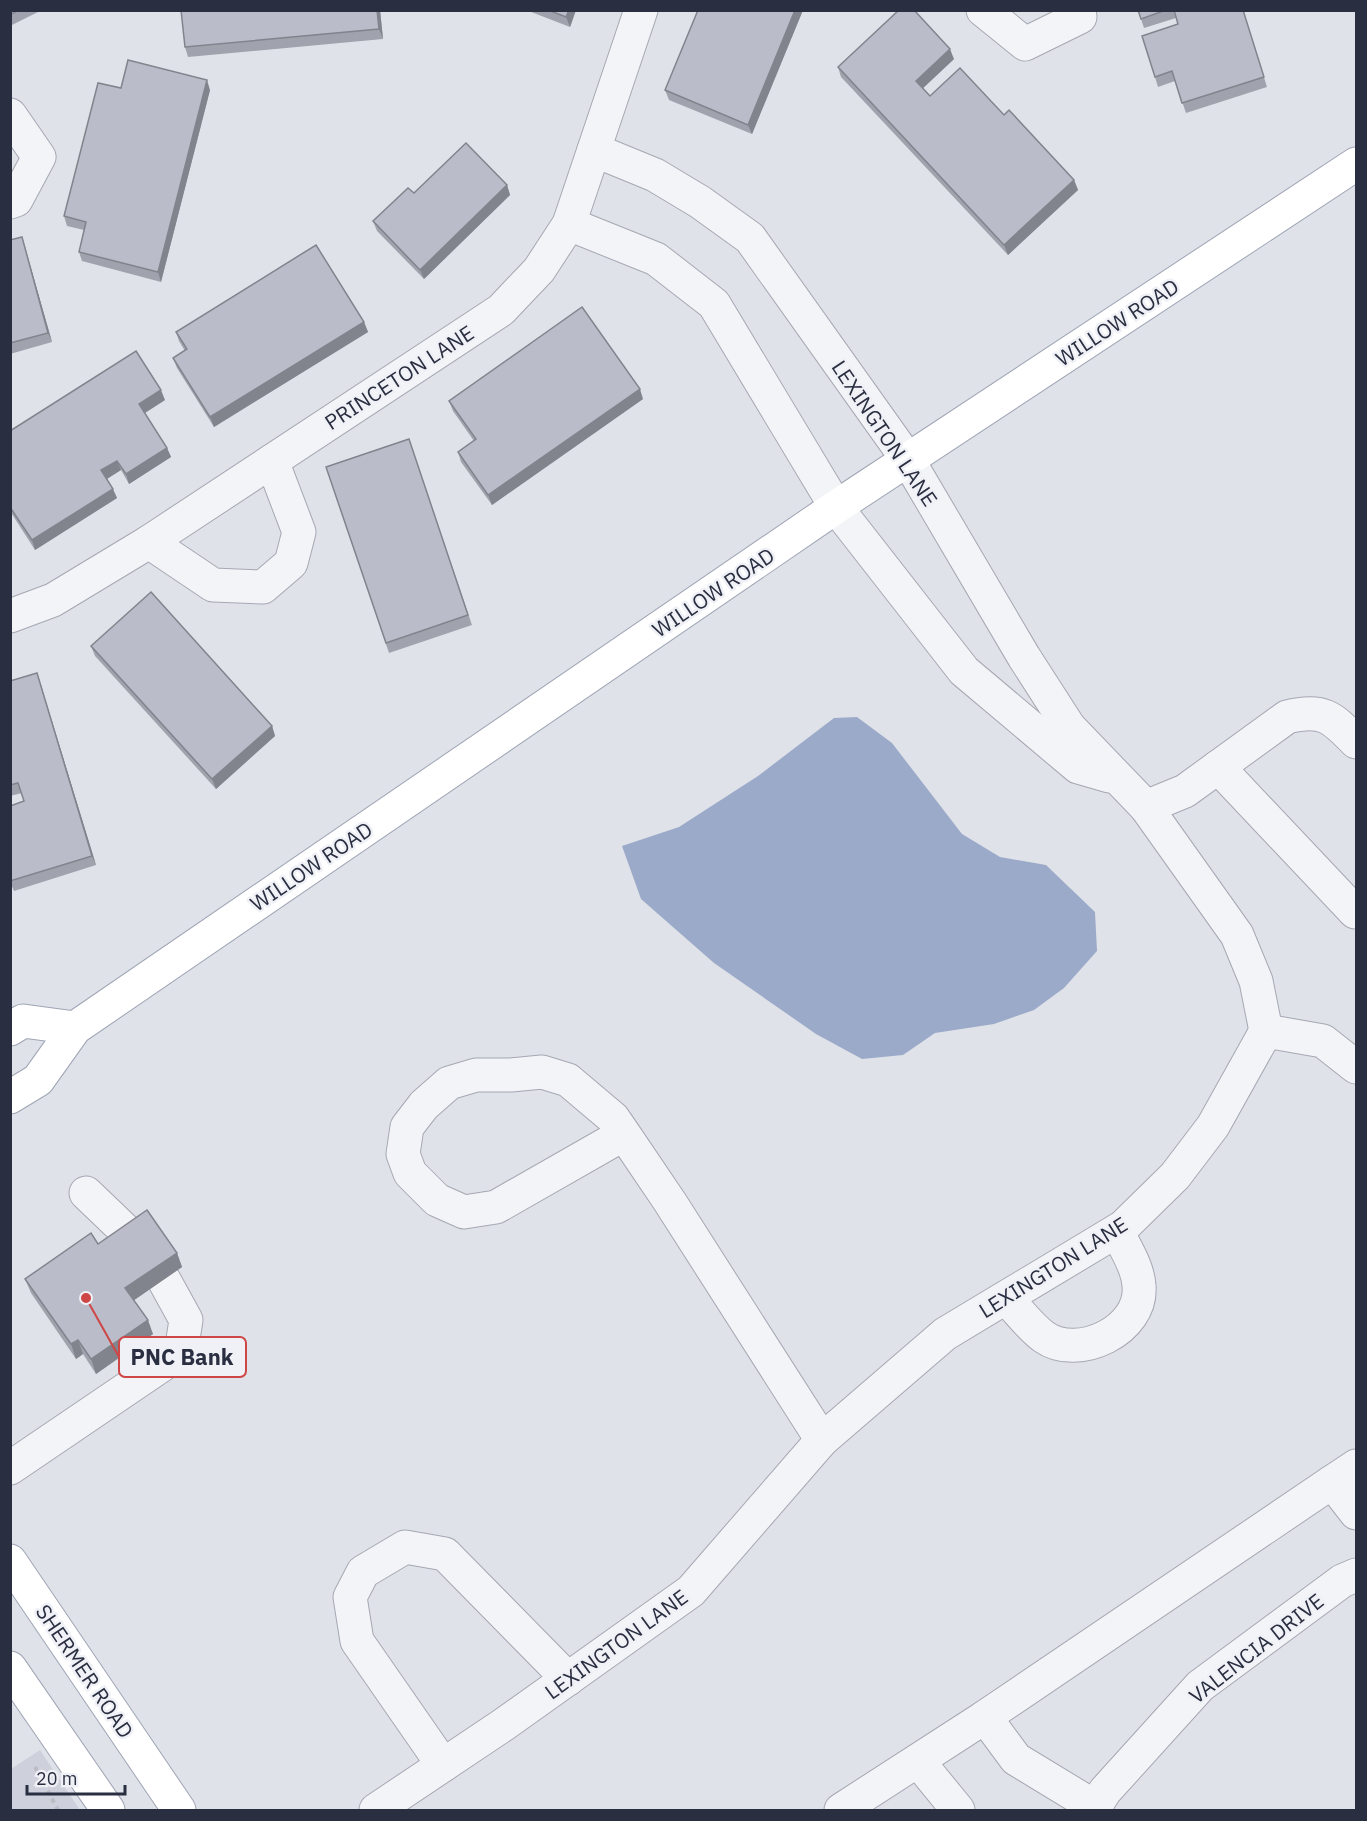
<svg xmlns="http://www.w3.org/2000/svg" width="1367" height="1821" viewBox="0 0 1367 1821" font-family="'IBM Plex Sans',sans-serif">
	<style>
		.built { fill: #ced1db }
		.water { fill: #9baac9 }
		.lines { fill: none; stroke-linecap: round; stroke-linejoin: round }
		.minor-casing { stroke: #a5a8b3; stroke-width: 35 }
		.major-casing { stroke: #9fa5b5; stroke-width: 35 }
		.path { stroke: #babdc4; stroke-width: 4; stroke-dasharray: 4.5 4.5; stroke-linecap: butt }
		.minor { stroke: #f3f4f7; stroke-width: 33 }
		.major { stroke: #fff; stroke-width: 33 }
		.wall { fill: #a0a3ad }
		.shaded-wall { fill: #82848d }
		.building { fill: #babdc9; stroke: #82848d; stroke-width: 1.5 }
		.labels { text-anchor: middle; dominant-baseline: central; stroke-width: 5; stroke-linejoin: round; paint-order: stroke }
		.street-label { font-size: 21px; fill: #292e40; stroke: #f0f1f6 }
		.leader { fill: none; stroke: #ce4645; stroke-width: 2 }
		.callout-dot { fill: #ce4645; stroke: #f0f1f6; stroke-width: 2 }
		.callout { fill: #f0f1f6; stroke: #ce4645; stroke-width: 2 }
		.callout-label { font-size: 22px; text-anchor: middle; font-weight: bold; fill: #292e40 }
	</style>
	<rect width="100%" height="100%" fill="#e0e2e9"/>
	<polygon class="built" points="40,1750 80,1810 11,1810 11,1769"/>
	<polygon class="water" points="857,717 892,743 962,834 1000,857 1046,865 1095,912 1097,951 1064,988 1034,1010 994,1024 935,1033 903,1055 862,1059 816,1034 714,963 641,899 622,846 679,827 758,776 834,718"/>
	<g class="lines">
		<g class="minor-casing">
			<g id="minor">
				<polyline points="983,10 1025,44 1080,17 1079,10"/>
				<polyline points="10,115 39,157 16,200 10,202"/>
				<polyline points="594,150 655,175 700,202 750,238 908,460 1024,657 1069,727 1146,807 1237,935 1256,981 1266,1031"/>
				<polyline points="569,224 656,259 714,304 836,507 964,671 1078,767 1109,776"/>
				<polyline points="149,542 213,585 263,587 291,563 299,532 272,461"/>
				<polyline points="10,616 53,600 149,542 501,310 539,270 569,224 641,10"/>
				<polyline points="1218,767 1355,912 1356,911"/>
				<path d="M1146,807L1185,791L1287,717C1323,708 1332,717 1356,742"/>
				<polyline points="624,1134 496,1207 464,1212 437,1200 410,1173 403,1154 407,1127 424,1105 449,1083 476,1075 511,1075 542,1072 568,1080 613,1118 624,1134 670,1202 822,1440"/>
				<polyline points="86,1193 133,1238"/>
				<path d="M1006,1298C1018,1310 1030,1327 1044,1337C1078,1361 1143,1330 1139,1286C1138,1267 1125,1248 1117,1231"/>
				<polyline points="10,1468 181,1352 186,1320 164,1280"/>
				<polyline points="1332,1482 1356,1466"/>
				<polyline points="985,1717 1332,1482 1356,1513"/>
				<polyline points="918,1761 958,1810"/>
				<polyline points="443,1765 357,1641 350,1597 363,1572 405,1547 445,1554 568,1679"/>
				<polyline points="376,1810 503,1725 691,1591 822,1440 945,1334 1123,1227 1175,1176 1213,1126 1266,1031 1323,1041 1356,1067"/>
				<polyline points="841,1810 985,1717 1016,1759 1095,1807"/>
				<polyline points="1093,1810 1105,1791 1200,1686 1342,1581 1356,1575"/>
			</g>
		</g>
		<g class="major-casing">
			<g id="major">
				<polyline points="10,1029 23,1021 75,1028"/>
				<polyline points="10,1097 38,1080 75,1028 836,507 1356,164"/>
				<polyline points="10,1561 179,1810"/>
				<polyline points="10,1668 108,1810"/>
			</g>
		</g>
		<polyline class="path" points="35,1767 58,1810"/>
		<use href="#minor" class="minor"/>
		<use href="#major" class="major"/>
	</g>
	<g class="wall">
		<polygon points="10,10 42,10 10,26"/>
		<polygon points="181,10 380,10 383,39 188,57 185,47"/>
		<polygon points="526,10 576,10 570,27"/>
		<polygon points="698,10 803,10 752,134 669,100 665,90"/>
		<polygon points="1138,10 1243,10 1267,87 1186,113 1175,81 1158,87 1155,77 1178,24 1176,18 1144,28"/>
		<polygon points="954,59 923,88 930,96 1004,115 1074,180 1078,190 1008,255 841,77 838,67"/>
		<polygon points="121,88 210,90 161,282 82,261 79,252 84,230 67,226 64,216"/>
		<polygon points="507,185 510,195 424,279 377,231 373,221 414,193"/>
		<polygon points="22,237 52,342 10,354 10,240"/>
		<polygon points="364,322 368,332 214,427 177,368 173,358 185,351 179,341 176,332"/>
		<polygon points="643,399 492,505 461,462 458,452 474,441 453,411 449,401"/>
		<polygon points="165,400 145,413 167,448 171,457 129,484 121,470 107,479 117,498 35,550 10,511 10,431"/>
		<polygon points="409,439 472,625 389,653 326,467"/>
		<polygon points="91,646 272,726 275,736 216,789 95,656"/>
		<polygon points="37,673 96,865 14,891 10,882 10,806 24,801 22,793 10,796 10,681"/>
		<polygon points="98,1244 177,1253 182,1267 134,1300 153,1334 96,1374 83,1354 76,1359 31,1293 25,1279"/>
	</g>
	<g class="shaded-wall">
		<polygon points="377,10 380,10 383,39 379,29"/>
		<polygon points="569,10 576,10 570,27 566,17"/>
		<polygon points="795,10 803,10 752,134 748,125"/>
		<polygon points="950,49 954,59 920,91 916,81"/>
		<polygon points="207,80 210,90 161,282 158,272"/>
		<polygon points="1074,180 1078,190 1008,255 1004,245"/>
		<polygon points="507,185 510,195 424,279 420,270"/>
		<polygon points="22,237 25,247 52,342 48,333"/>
		<polygon points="364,322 368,332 214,427 210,417"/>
		<polygon points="640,389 643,399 492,505 488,495"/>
		<polygon points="161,390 165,400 143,414 139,404"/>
		<polygon points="167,448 171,457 129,484 126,474"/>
		<polygon points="117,461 121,470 105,480 101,470"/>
		<polygon points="113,489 117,498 35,550 32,540"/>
		<polygon points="37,673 40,682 96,865 92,856"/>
		<polygon points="272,726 275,736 216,789 212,779"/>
		<polygon points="177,1253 182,1267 130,1303 125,1288"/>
		<polygon points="148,1320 153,1334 96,1374 91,1359"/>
		<polygon points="78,1340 83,1354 76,1359 71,1344"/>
	</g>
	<g class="building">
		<polygon points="10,10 19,10 10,15"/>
		<polygon points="181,10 377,10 379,29 185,47"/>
		<polygon points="548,10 569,10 566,17"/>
		<polygon points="698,10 795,10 748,125 665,90"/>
		<polygon points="899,10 914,10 950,49 916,81 930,96 960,68 1004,115 1009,110 1074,180 1004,245 838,67"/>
		<polygon points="1138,10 1166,10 1141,19"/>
		<polygon points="1174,10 1243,10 1264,77 1182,103 1172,71 1155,77 1142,36 1178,24"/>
		<polygon points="128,60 207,80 158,272 79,252 86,222 64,216 98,83 121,88"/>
		<polygon points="466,143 507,185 420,270 373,221 408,188 414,193"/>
		<polygon points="22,237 48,333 10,343 10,240"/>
		<polygon points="316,245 364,322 210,417 173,358 187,349 176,332"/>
		<polygon points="582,307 640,389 488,495 458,452 476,439 449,401"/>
		<polygon points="136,351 161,390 139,404 167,448 126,474 117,461 101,470 113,489 32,540 10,507 10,431"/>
		<polygon points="409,439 468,615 386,643 326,467"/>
		<polygon points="151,592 272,726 212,779 91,646"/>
		<polygon points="37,673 92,856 10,881 10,806 24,801 18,783 10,785 10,681"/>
		<polygon points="147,1210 177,1253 125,1288 148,1320 91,1359 78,1340 71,1344 25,1279 91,1233 98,1244"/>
	</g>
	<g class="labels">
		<g class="street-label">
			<text transform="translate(1117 322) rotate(-33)">WILLOW ROAD</text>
			<text transform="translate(399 377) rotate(-33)">PRINCETON LANE</text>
			<text transform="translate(885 433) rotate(56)">LEXINGTON LANE</text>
			<text transform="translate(713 592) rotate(-34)">WILLOW ROAD</text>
			<text transform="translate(311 866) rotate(-34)">WILLOW ROAD</text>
			<text transform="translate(1053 1267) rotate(-32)">LEXINGTON LANE</text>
			<text transform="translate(616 1644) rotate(-36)">LEXINGTON LANE</text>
			<text transform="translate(1256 1648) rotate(-38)">VALENCIA DRIVE</text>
			<text transform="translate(85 1671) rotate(56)">SHERMER ROAD</text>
		</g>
	</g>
	<path class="leader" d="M86 1298L119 1357"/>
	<circle class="callout-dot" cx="86" cy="1298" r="6"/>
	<rect class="callout" x="119" y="1337" width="127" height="40" rx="6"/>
	<g class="callout-label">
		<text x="182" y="1365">PNC Bank</text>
	</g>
	<rect width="1367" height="1821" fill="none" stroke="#292e40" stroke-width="24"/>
	<path d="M27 1785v9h98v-9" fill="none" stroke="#292e40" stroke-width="3"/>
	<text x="36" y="1785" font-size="18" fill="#292e40" stroke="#f0f1f6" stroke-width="4.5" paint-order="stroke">20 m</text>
</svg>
